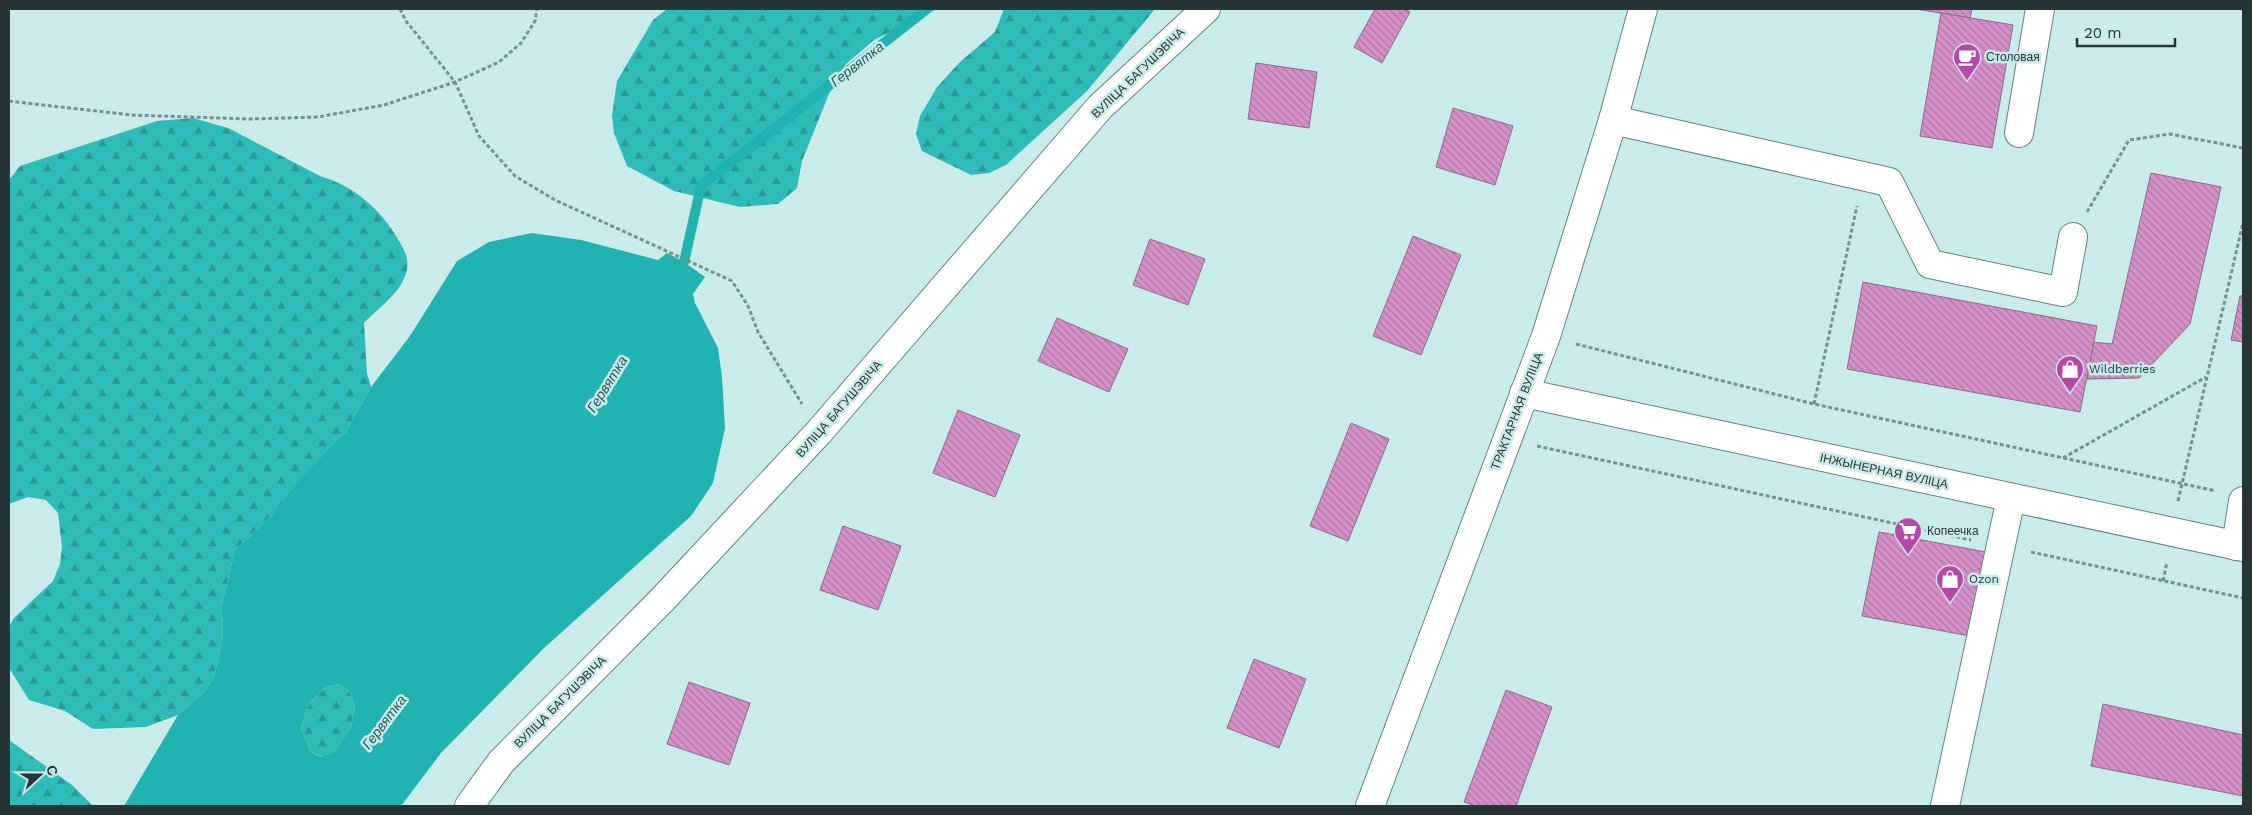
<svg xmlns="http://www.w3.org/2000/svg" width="2252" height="815" viewBox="0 0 2252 815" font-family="'Work Sans',sans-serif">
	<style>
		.forest { fill: url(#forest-firs) }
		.water { fill: #20b3af; fill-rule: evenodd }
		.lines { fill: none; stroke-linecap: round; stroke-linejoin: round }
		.stream { stroke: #20b3af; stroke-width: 10 }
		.building { fill: url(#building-back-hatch); stroke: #846f80 }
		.minor-casing { stroke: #638381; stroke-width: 30 }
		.path { stroke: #788f8e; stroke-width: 3; stroke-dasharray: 4 2.5; stroke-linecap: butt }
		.minor { stroke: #fff; stroke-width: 28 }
		.labels { text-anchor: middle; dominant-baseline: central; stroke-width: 5; stroke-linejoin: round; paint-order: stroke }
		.poi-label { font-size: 12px; fill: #273534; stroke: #c9ebea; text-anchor: start }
		.street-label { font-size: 12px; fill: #273534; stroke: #c9ebea }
		.water-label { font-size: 14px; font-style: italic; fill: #1f5654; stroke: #c9ebea }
	</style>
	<defs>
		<pattern id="forest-firs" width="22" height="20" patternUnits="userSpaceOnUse" patternTransform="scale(1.25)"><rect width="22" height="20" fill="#2fbbb7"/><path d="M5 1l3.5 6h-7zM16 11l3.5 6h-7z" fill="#289996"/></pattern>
		<pattern id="building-back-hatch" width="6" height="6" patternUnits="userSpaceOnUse" patternTransform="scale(1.25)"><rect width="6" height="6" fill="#d68fc9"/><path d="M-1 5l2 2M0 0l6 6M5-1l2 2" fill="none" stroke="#ae76a4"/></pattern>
	</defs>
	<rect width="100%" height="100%" fill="#c9ebea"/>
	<g class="forest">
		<polygon points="667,9 937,9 874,40 846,64 835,79 802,161 797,188 778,204 740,207 674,191 627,166 614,133 612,115 617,81 653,20"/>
		<polygon points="1004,9 1155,9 1087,91 1006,165 989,173 971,175 922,151 916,134 920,116 937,87 960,62 995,32"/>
		<path d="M193,118L228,128L320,176C354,186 382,210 399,241C405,251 410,261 406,273C400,294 378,308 364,323L367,373L371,387L345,433L272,515L235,550L221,608L223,624L222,643L214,677L204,692L178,715L146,727L93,729L65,711L29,700L9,668V627L14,618L53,581L60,564L62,547L58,513L46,500L28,497L9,504V180L20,166L157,121Z"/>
		<polygon points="339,684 350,692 355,708 351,727 334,752 322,757 311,752 301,729 308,705 326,687"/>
		<polygon points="9,740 72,785 93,806 9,806"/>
	</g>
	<path class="water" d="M532,233L581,240L658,260L667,253L684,262L705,277L693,294L695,303L718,348L722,377L725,428L713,483L691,516L543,649L441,753L401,806H124L178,715L204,692L214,677L222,643L223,624L221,608L235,550L272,515L304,475L345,433L371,387L410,336L457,261L489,242ZM339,684L350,692L355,708L351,727L334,752L321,757L311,752L301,729L308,705L326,687Z"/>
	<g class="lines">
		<polyline class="stream" points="684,262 701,186 927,9"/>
	</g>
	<g class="building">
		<polygon points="1375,9 1404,9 1410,12 1382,63 1354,47"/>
		<polygon points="1916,9 1972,9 1970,18"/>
		<polygon points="1941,13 2013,25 1992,148 1920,136"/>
		<polygon points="1256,63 1317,72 1309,128 1248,119"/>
		<polygon points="1453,108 1513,126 1495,185 1436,167"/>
		<polygon points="2151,173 2221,187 2190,324 2139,378 2087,379 2093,342 2112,344"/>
		<polygon points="1413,236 1461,255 1421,355 1373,336"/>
		<polygon points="1150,239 1205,259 1188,305 1133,285"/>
		<polygon points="1863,282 2097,326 2080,412 1847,369"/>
		<polygon points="2240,296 2243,296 2243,342 2231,340"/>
		<polygon points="1057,318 1128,349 1109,392 1038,361"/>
		<polygon points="958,410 1020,435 995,497 933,473"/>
		<polygon points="1351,423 1389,439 1348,541 1310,526"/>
		<polygon points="843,526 901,546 878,610 820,590"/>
		<polygon points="1879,532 1986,552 1970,636 1862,616"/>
		<polygon points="1254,659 1306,679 1279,748 1227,728"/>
		<polygon points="689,682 750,703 729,765 667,744"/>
		<polygon points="1506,690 1552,707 1516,806 1476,806 1464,802"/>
		<polygon points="2103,704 2243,735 2243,796 2091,766"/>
	</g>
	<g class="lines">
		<g class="minor-casing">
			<g id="minor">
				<polyline points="1613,120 1889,182 1930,264 2063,292 2073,237"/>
				<polyline points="2019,133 2040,9"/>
				<polyline points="1524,393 2243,547"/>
				<polyline points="2236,546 2243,501"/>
				<polyline points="469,806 501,762 662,600 819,432 1100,107 1206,9"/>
				<polyline points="1370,806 1546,336 1613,120 1643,9"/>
				<polyline points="1945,806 2011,498"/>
			</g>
		</g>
		<g class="path">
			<polyline points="400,9 406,21 455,82 479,136 515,176 555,200 732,281 748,306 758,332 802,404"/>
			<polyline points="9,101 131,115 249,119 318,117 384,105 455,82 499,62 521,43 535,21 537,9"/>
			<polyline points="2087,212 2129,140 2170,134 2243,148"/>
			<polyline points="1576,344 1814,404 2216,491"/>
			<polyline points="1814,404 1857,206"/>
			<polyline points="1537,446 1971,540"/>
			<polyline points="2063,458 2206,377"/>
			<polyline points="2178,501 2243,223"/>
			<polyline points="2031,552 2243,598"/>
			<polyline points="2163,581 2167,562"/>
		</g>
		<use href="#minor" class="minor"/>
	</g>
	<defs>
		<g id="cafe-pin" transform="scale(1.4375)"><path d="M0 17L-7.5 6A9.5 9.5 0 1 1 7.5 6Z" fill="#b648a7" stroke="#c9ebea"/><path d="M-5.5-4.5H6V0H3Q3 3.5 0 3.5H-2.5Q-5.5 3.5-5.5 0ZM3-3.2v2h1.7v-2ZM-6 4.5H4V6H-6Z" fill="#fff"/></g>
		<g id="shop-pin" transform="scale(1.4375)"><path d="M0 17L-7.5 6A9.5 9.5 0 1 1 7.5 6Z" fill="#b648a7" stroke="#c9ebea"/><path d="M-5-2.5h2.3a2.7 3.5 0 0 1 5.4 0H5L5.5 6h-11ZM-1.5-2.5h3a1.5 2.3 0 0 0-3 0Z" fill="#fff"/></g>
		<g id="supermarket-pin" transform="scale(1.4375)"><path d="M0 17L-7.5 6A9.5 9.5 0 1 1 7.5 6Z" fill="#b648a7" stroke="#c9ebea"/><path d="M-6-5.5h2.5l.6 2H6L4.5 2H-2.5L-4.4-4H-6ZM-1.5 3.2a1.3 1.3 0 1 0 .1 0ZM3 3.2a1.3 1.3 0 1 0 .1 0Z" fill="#fff"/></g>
	</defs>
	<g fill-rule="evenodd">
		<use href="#cafe-pin" x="1967" y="57"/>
		<use href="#shop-pin" x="2070" y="369"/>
		<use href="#supermarket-pin" x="1908" y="531"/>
		<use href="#shop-pin" x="1950" y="579"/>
	</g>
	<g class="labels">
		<g class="poi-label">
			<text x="1986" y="57">Столовая</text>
			<text x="2089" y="369">Wildberries</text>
			<text x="1927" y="531">Копеечка</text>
			<text x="1969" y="579">Ozon</text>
		</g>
		<g class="street-label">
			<text transform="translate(1138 73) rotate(-44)">ВУЛІЦА БАГУШЭВІЧА</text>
			<text transform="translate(839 409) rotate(-49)">ВУЛІЦА БАГУШЭВІЧА</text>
			<text transform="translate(1517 411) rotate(-69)">ТРАКТАРНАЯ ВУЛІЦА</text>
			<text transform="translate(1884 471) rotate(12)">ІНЖЫНЕРНАЯ ВУЛІЦА</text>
			<text transform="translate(560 702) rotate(-45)">ВУЛІЦА БАГУШЭВІЧА</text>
		</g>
		<g class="water-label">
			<text transform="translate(857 64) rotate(-38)">Гервятка</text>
			<text transform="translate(607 384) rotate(-58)">Гервятка</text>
			<text transform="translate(384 722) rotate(-53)">Гервятка</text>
		</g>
	</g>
	<rect width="2252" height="815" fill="none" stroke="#273534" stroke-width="20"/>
	<g transform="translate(40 775) rotate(69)" stroke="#c9ebea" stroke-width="4" paint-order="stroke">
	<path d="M0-4L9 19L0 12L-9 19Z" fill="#273534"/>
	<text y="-8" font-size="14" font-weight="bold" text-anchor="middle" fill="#273534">С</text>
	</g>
	<path d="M2077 38v8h98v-8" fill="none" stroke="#273534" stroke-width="2.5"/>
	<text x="2084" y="38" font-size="15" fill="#273534" stroke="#c9ebea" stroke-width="4" paint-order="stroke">20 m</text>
</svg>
